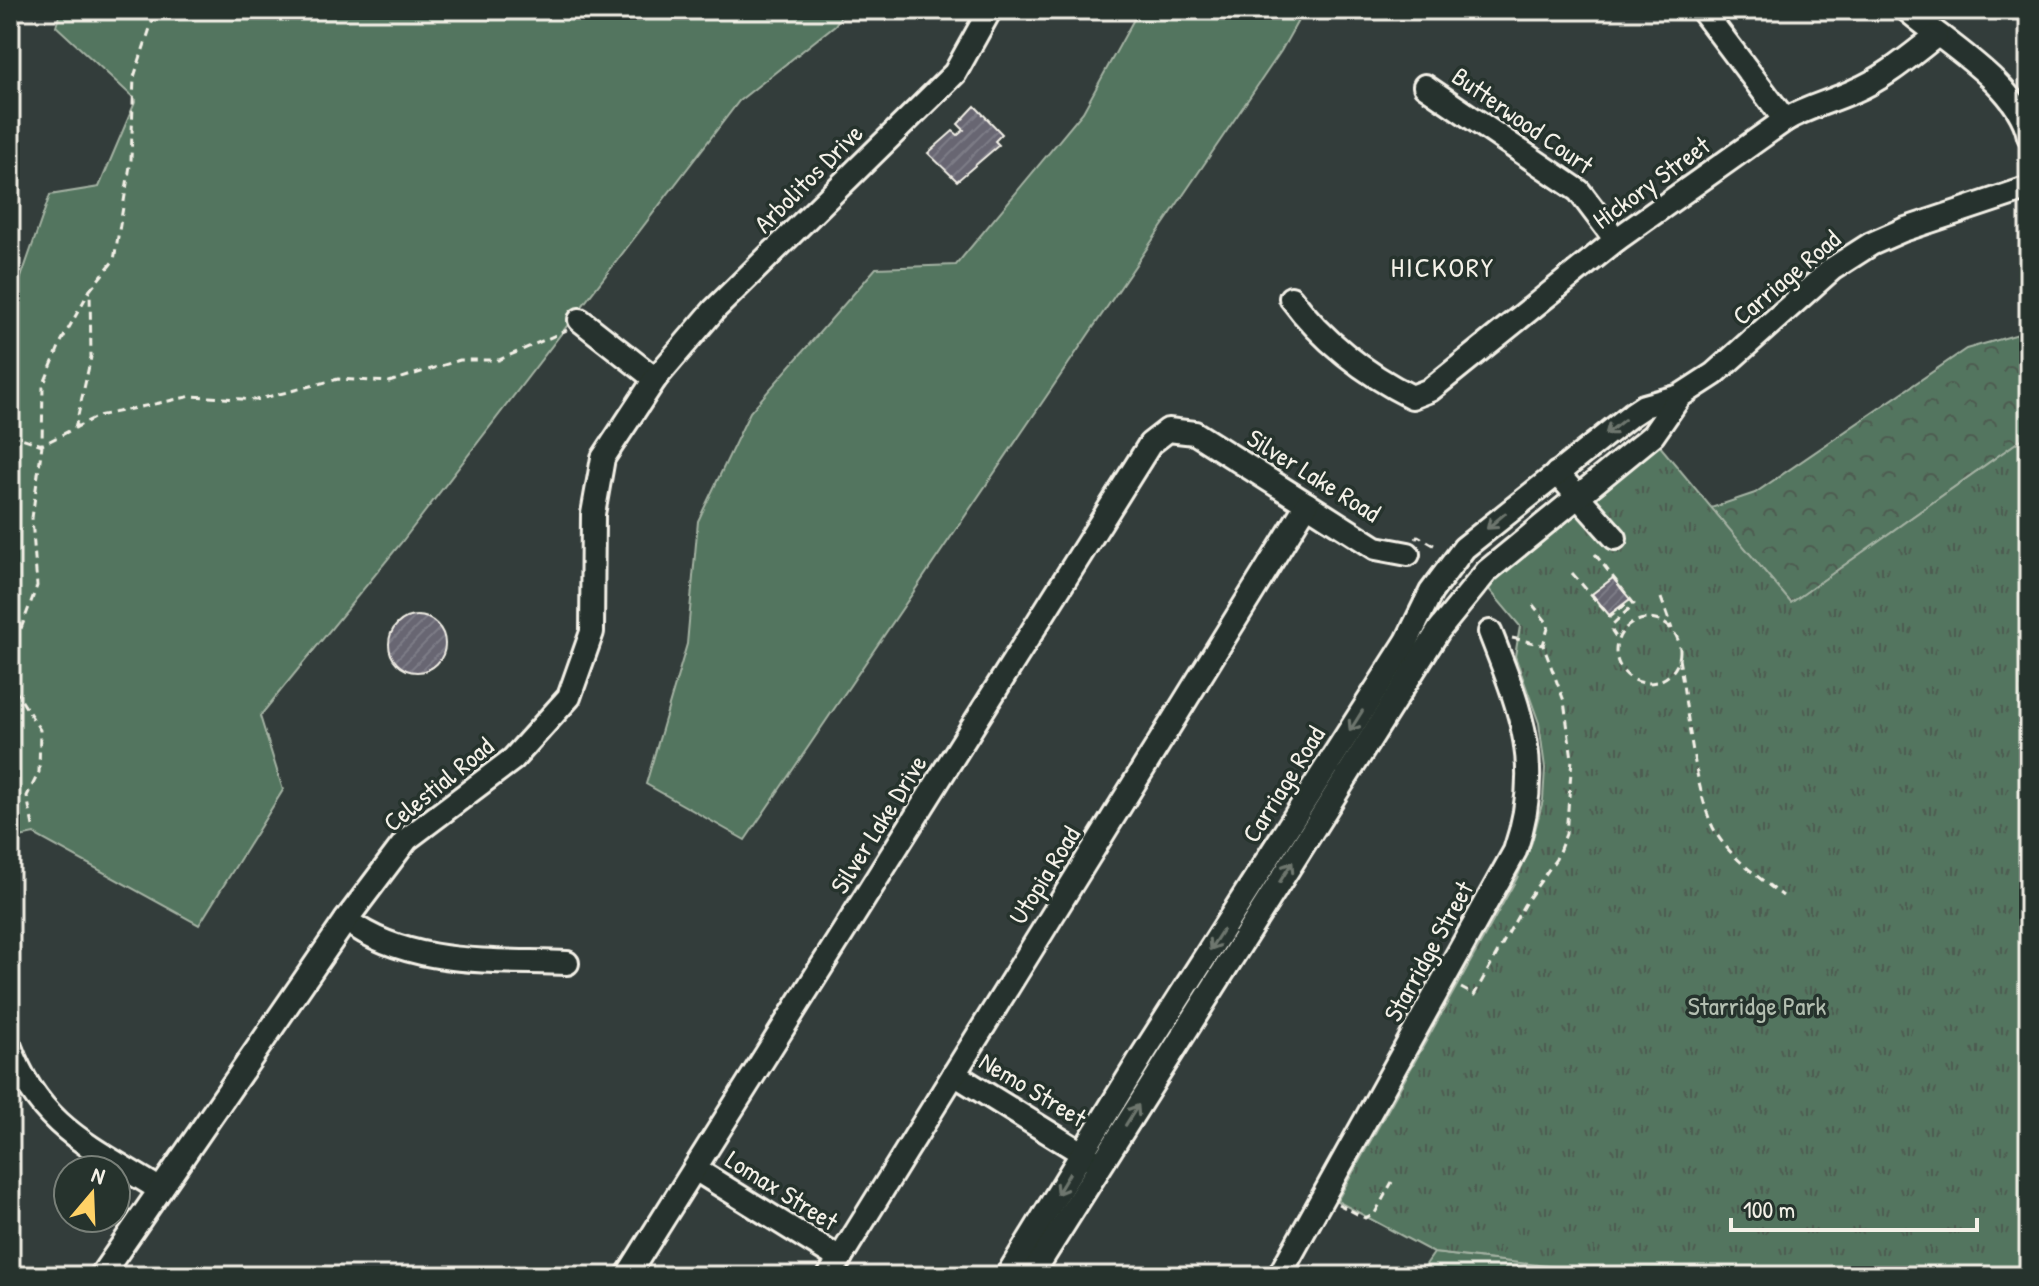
<svg xmlns="http://www.w3.org/2000/svg" width="2039" height="1286" viewBox="0 0 2039 1286" font-family="'Patrick Hand',sans-serif">
	<style>
		.grass { fill: #53745e; stroke: #a4b2a3; stroke-width: 2 }
		.forest { fill: url(#forest-crowns); stroke: #a4b2a3; stroke-width: 2 }
		.park { fill: url(#park-tufts); stroke: #a4b2a3; stroke-width: 2 }
		.building { fill: url(#building-hatch); stroke: #f4f1e8; stroke-width: 2 }
		.lines { fill: none; stroke-linecap: round; stroke-linejoin: round }
		.minor-casing { stroke: #f4f1e8; stroke-width: 28 }
		.path { stroke: #f4f1e8; stroke-width: 3; stroke-dasharray: 8 6; stroke-linecap: butt }
		.minor { stroke: #26332d; stroke-width: 22 }
		.oneway { stroke: #6e766e }
		.labels { text-anchor: middle; dominant-baseline: central; stroke-width: 7; stroke-linejoin: round; paint-order: stroke }
		.street-label { font-size: 26px; fill: #f4f1e8; stroke: #26332d }
		.park-label { font-size: 26px; fill: #b4bfb1; stroke: #26332d }
		.neighbourhood-label { font-size: 28px; letter-spacing: 2px; fill: #f4f1e8; stroke: #26332d }
	</style>
	<defs>
		<pattern id="forest-crowns" width="20" height="18" patternUnits="userSpaceOnUse" patternTransform="scale(2)"><rect width="20" height="18" fill="#53745e"/><path d="M2 6a3 3 0 1 1 6 0M12 15a3 3 0 1 1 6 0" fill="none" stroke="#4e5c51"/></pattern>
		<pattern id="park-tufts" width="24" height="20" patternUnits="userSpaceOnUse" patternTransform="scale(2)"><rect width="24" height="20" fill="#53745e"/><path d="M3 7l-1-3M5 7V3M7 7l1-3M15 17l-1-3M17 17v-4M19 17l1-3" fill="none" stroke="#4e5c51"/></pattern>
		<pattern id="building-hatch" width="6" height="6" patternUnits="userSpaceOnUse" patternTransform="scale(2)"><rect width="6" height="6" fill="#676672"/><path d="M-1 1l2-2M0 6l6-6M5 7l2-2" fill="none" stroke="#7d7c86"/></pattern>
	</defs>
	<rect width="100%" height="100%" fill="#333d3b"/>
	<filter id="ink" filterUnits="userSpaceOnUse"><feTurbulence type="fractalNoise" baseFrequency=".0125" numOctaves="2"/><feDisplacementMap in="SourceGraphic" scale="16" xChannelSelector="R" yChannelSelector="G"/><feConvolveMatrix kernelMatrix="1 2 1 2 8 2 1 2 1" color-interpolation-filters="sRGB"/></filter>
	<g filter="url(#ink)">
		<g class="grass">
			<polygon points="61,10 845,10 835,25 739,101 401,543 260,716 283,790 199,925 34,834 10,839 10,309 50,195 99,187 136,100 56,26"/>
			<polygon points="1139,10 1304,10 1281,51 745,840 646,784 687,644 698,521 750,412 876,268 956,265 1083,112"/>
			<polygon points="1434,1253 1633,1276 1418,1276"/>
		</g>
		<polygon class="forest" points="2029,331 2029,434 1791,603 1711,508 1755,493 1966,349"/>
		<polygon class="park" points="2029,434 2029,1276 1633,1276 1434,1253 1337,1201 1517,878 1532,842 1543,800 1545,768 1539,723 1515,656 1520,626 1487,587 1659,445 1791,603"/>
		<g class="building">
			<polygon points="975,106 1002,134 995,141 999,145 957,181 928,153 953,131 958,135 964,130 958,124"/>
			<polygon points="1613,578 1630,599 1609,615 1592,594"/>
			<circle cx="417" cy="644" r="28"/>
		</g>
		<g class="lines">
			<g class="minor-casing">
				<g id="minor">
					<polyline points="1702,10 1785,120"/>
					<path d="M1907,10C1945,43 2019,85 2029,136"/>
					<polyline points="1425,86 1579,191 1616,240"/>
					<path d="M1291,298C1321,339 1365,374 1412,397L1430,390L1616,240L1785,120C1807,107 1830,102 1854,91C1885,78 1910,56 1936,36"/>
					<polyline points="580,320 655,379"/>
					<polyline points="1557,473 1615,538"/>
					<path d="M346,920C409,967 492,960 567,963"/>
					<path d="M10,1047C39,1127 92,1147 159,1189"/>
					<polyline points="954,1074 1093,1160"/>
					<polyline points="695,1169 840,1259"/>
					<polyline points="101,1276 346,920 407,839 513,759 569,697 592,632 593,514 603,458 655,379 714,310 955,73 990,10"/>
					<polyline points="627,1276 1150,444 1168,430 1195,433 1376,548 1408,554"/>
					<polyline points="829,1276 1307,504"/>
					<polyline points="1007,1276 1143,1054 1407,641 1431,592 1464,548 1632,414 1644,406 1680,396 1714,374 1832,269 1871,244 1903,230 2029,188"/>
					<polyline points="1031,1276 1439,630 1487,571 1653,435 1680,396"/>
					<path d="M1279,1276L1515,851C1544,766 1521,711 1490,632"/>
				</g>
			</g>
			<g class="path">
				<polyline points="75,429 91,357 90,290 114,260 131,160 134,77 156,10"/>
				<polyline points="10,434 42,445 98,416 192,396 256,400 338,379 389,382 460,360 499,360 567,330"/>
				<polyline points="1416,539 1418,536 1439,548"/>
				<polyline points="1595,554 1634,604 1613,624 1612,631 1618,640"/>
				<polyline points="1572,573 1610,617 1631,600"/>
				<polyline points="1661,598 1672,629"/>
				<circle cx="1648" cy="651" r="32"/>
				<polyline points="1512,638 1543,645"/>
				<path d="M1679,659C1687,703 1695,798 1716,833C1731,858 1761,879 1783,896"/>
				<polyline points="33,826 27,796 39,772 40,730 15,690 11,655 37,586 32,518 42,445 43,386 61,342 90,290"/>
				<polyline points="1461,988 1474,995 1524,905 1556,859 1566,834 1572,759 1564,701 1543,645 1549,625 1533,605"/>
				<polyline points="1338,1204 1365,1218 1375,1213 1392,1182"/>
			</g>
			<use href="#minor" class="minor"/>
		</g>
		<defs><path id="oneway-shaft" d="M-6 0H5M1.5-3L5.5 0L1.5 3" fill="none" stroke-width="1.6" stroke-linecap="round" stroke-linejoin="round" transform="scale(2)"/></defs>
		<g class="oneway">
			<use href="#oneway-shaft" transform="translate(1615 427) rotate(142)"/>
			<use href="#oneway-shaft" transform="translate(1496 521) rotate(140)"/>
			<use href="#oneway-shaft" transform="translate(1356 721) rotate(122)"/>
			<use href="#oneway-shaft" transform="translate(1286 872) rotate(-58)"/>
			<use href="#oneway-shaft" transform="translate(1216 940) rotate(123)"/>
			<use href="#oneway-shaft" transform="translate(1132 1115) rotate(-58)"/>
			<use href="#oneway-shaft" transform="translate(1063 1184) rotate(121)"/>
		</g>
	</g>
	<g class="labels">
		<g class="street-label">
			<text transform="translate(1523 120) rotate(35)">Butterwood Court</text>
			<text transform="translate(808 178) rotate(-45)">Arbolitos Drive</text>
			<text transform="translate(1651 182) rotate(-36)">Hickory Street</text>
			<text transform="translate(1786 277) rotate(-40)">Carriage Road</text>
			<text transform="translate(1314 475) rotate(32)">Silver Lake Road</text>
			<text transform="translate(438 784) rotate(-39)">Celestial Road</text>
			<text transform="translate(1283 784) rotate(-58)">Carriage Road</text>
			<text transform="translate(878 824) rotate(-58)">Silver Lake Drive</text>
			<text transform="translate(1044 875) rotate(-58)">Utopia Road</text>
			<text transform="translate(1428 951) rotate(-61)">Starridge Street</text>
			<text transform="translate(1033 1089) rotate(31)">Nemo Street</text>
			<text transform="translate(782 1190) rotate(32)">Lomax Street</text>
		</g>
		<g class="park-label">
			<text x="1757" y="1005">Starridge Park</text>
		</g>
		<g class="neighbourhood-label">
			<text x="1443" y="267">HICKORY</text>
		</g>
	</g>
	<rect width="2039" height="1286" fill="none" stroke="#26332d" stroke-width="40"/>
	<rect x="20" y="20" width="1999" height="1246" fill="none" stroke="#f4f1e8" stroke-width="3" filter="url(#ink)"/>
	<g transform="translate(92 1194) rotate(19)"><circle r="38" fill="#26332d" stroke="#787f78" stroke-width="2"/>
	<path d="M0-6L14 30L0 20L-14 30Z" fill="#ffd166"/>
	<text y="-12" font-size="22" font-weight="bold" text-anchor="middle" fill="#f4f1e8">N</text>
	</g>
	<path d="M1731 1218v12h246v-12" fill="none" stroke="#f4f1e8" stroke-width="4"/>
	<text x="1743" y="1218" font-size="24" fill="#f4f1e8" stroke="#26332d" stroke-width="6" paint-order="stroke">100 m</text>
</svg>
